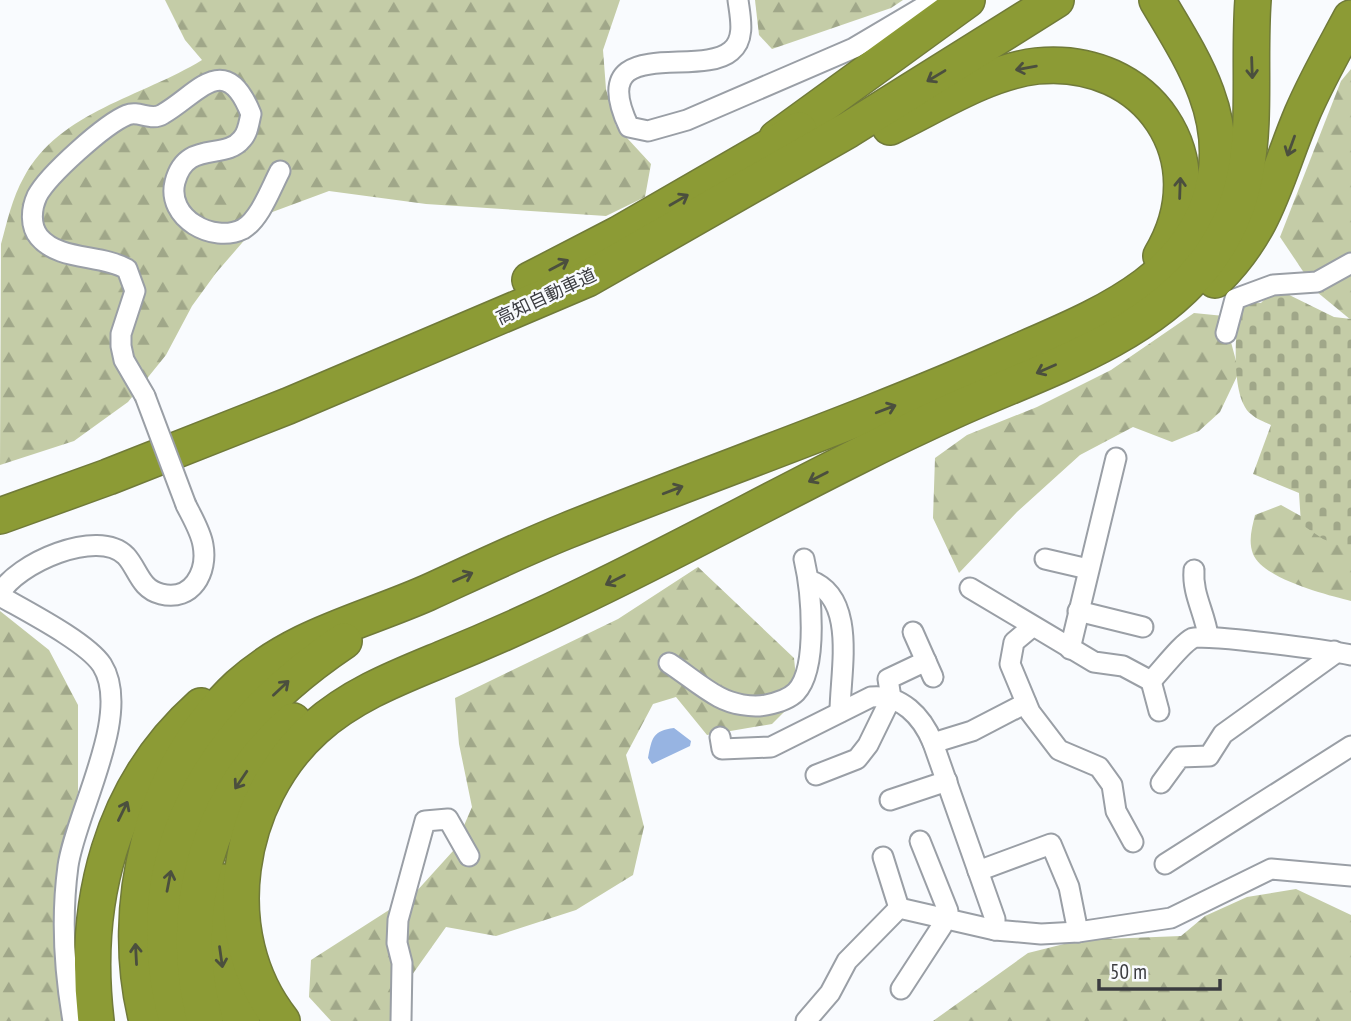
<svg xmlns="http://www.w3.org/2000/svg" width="1351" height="1021" viewBox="0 0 1351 1021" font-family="'PT Sans Narrow','Noto Sans JP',sans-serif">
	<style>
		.forest { fill: url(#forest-firs) }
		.cemetery { fill: url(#cemetery-stones) }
		.water { fill: #97b4e2 }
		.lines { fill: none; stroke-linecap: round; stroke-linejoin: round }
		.street-casing { stroke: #9a9fa6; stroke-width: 23 }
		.highway-casing { stroke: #707a39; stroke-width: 38 }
		.street { stroke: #fff; stroke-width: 19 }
		.highway { stroke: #8c9b35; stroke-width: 35 }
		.street-bridge-casing { stroke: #9a9fa6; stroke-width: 23; stroke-linecap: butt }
		.street-bridge { stroke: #fff; stroke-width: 19 }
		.oneway { stroke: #4b4f3e }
		.labels { text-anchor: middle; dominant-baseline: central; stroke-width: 5; stroke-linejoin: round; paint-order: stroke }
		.street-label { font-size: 18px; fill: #3b3c40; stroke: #f9fbfe }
	</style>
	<defs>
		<pattern id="forest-firs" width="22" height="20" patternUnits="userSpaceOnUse" patternTransform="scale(1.75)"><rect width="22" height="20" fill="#c4cca7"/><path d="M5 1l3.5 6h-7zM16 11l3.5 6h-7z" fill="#a0a789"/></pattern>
		<pattern id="cemetery-stones" width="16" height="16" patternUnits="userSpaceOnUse" patternTransform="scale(1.75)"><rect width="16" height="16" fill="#c4cca7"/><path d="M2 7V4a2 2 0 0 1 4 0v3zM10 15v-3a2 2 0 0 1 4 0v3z" fill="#a0a789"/></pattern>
	</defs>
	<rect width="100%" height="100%" fill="#f9fbfe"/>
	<g class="forest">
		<path d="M165,0H620L603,50L606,89L616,126L651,164L645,197L606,216L426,204L329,191L267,214L216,273L192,306L166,355L128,402L74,441L0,465L1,244C7,222 12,198 24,177C60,111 142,97 202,60L185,40Z"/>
		<polygon points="755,0 903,0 891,8 772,49 759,35"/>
		<polygon points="1351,69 1351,320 1317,292 1280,237 1341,81"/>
		<polygon points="1194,313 1224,316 1239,372 1220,412 1199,431 1172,442 1133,427 1080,455 1017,512 959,573 933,518 935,458 967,435 1037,407 1111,370"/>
		<path d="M1281,505L1351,544V601C1327,595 1263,579 1253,554C1248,541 1252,528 1255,515Z"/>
		<polygon points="698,567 794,658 798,698 772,724 707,735 676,697 653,704 626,755 644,827 633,875 576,910 496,936 446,927 407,982 403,1021 331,1021 309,997 311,960 414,894 453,851 472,807 459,744 455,698 618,619"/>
		<polygon points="0,611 49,650 78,705 78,792 58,890 56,977 63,1021 0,1021"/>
		<polygon points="1296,889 1351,915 1351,1021 933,1021 1028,953 1080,940 1181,936 1205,916 1247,897"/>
	</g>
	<path class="cemetery" d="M1275,288L1334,317L1351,319V550L1323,539L1301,524L1299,493L1253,474L1271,425C1265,422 1256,419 1251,414C1229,397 1236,324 1240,300L1261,303Z"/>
	<path class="water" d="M674,728L691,741L690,746L652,764L648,758C652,737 653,731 674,728Z"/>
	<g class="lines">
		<g class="street-casing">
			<g id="street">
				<path d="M738,0C740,16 746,39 731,51C699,79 584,32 629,127L648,131L687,120L854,48L935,0"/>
				<polyline points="1226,333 1235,299 1273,285 1317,282 1351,263"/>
				<path d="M145,396L124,360L121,346V334L135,291L127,269C101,254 59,261 39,237C30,226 31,209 37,196C48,175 105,124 127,115C139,110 151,122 163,114C198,94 225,49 251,114C249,122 248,133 242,139C225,161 186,139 175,182C166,218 213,244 243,229C260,219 271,188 280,171"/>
				<polyline points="1045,559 1088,569"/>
				<path d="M1194,570C1192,594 1205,613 1208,636"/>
				<path d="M809,580C858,597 840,672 840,712"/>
				<path d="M970,588L1094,662L1123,666L1151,681C1161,671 1182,643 1193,638C1203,633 1333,651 1351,655"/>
				<path d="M0,594C15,564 98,527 126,556C138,569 140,589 161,594C192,602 208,572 203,545C201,532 192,517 186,505"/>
				<path d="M0,596C26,611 87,642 102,665C133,714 75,814 68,866C61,918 64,969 73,1021"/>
				<polyline points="1078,611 1143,627"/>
				<polyline points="1032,627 1014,642 1010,664 1030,712 1059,750 1099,767 1112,785 1116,811 1133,842"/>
				<polyline points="913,632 933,677"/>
				<polyline points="1070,649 1116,458"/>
				<path d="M669,663C686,674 702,688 719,697C732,704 752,708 766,705C776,703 789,699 796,692C819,668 811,589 804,559"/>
				<polyline points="1151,681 1159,711"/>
				<polyline points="1026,703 972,731 933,743 995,919 995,930 1041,934 1078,932 1171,918 1271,869 1351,876"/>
				<path d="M720,737L722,749L771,747L871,697C901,694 922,716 933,743"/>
				<polyline points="816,775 857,759 868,745 891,698 888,679 926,661"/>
				<polyline points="1161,783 1180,757 1209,756 1223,734 1333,655 1334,651"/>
				<polyline points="890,800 947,781"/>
				<polyline points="883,857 899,908"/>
				<polyline points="1165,864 1351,746"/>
				<polyline points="978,871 1051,844 1069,887 1078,932"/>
				<polyline points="901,989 942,926 948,911 920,841"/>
				<polyline points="401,1021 402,963 397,943 398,920 425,821 448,819 469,856"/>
				<polyline points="806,1021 830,993 847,961 899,908 995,930"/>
			</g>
		</g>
		<g class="highway-casing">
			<g id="highway">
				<path d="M890,127C936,105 986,72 1037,66C1148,55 1219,159 1161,256"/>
				<polyline points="777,138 967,0"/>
				<polyline points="530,280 619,234 799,130"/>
				<path d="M1215,280C1268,228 1275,178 1302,114C1316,81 1334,50 1351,18"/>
				<polyline points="0,516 108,477 288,406 587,279 848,130 1056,0"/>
				<path d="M223,882C215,930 219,977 242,1021"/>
				<path d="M96,1021C82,904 110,787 201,706"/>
				<path d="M147,1021C118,907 151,768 239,686C294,636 361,622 427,593C473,572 519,550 566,531C712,472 861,421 1006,357C1091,319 1195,284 1215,180C1228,111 1190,56 1157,0"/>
				<path d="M177,1021C133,858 210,731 344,641"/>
				<path d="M205,1021C176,911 207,797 293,721"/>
				<path d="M282,1021C213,934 236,799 315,728C352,695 396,678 442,659C491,639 540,617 589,593C712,534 832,465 957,409C1039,372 1140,341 1200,270C1269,188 1246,97 1253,0"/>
			</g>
		</g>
		<use href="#street" class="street"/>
		<use href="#highway" class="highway"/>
		<g class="street-bridge-casing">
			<polyline id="street-bridge" points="145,396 186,505"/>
		</g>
		<use href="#street-bridge" class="street-bridge"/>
	</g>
	<defs><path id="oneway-shaft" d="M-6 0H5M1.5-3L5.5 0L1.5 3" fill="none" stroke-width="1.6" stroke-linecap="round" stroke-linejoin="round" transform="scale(1.75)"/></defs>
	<g class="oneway">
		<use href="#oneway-shaft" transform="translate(1026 68) rotate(170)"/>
		<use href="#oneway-shaft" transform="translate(1252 68) rotate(88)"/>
		<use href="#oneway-shaft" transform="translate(936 76) rotate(149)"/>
		<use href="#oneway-shaft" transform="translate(1291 146) rotate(110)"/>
		<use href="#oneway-shaft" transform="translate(1180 188) rotate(-88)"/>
		<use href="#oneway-shaft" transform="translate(679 200) rotate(-30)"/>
		<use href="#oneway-shaft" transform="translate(559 265) rotate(-28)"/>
		<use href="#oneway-shaft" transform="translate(1046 369) rotate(156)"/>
		<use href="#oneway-shaft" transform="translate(886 409) rotate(-21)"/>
		<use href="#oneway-shaft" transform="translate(818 477) rotate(153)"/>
		<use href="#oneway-shaft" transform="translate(673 490) rotate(-21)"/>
		<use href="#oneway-shaft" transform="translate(463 577) rotate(-24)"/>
		<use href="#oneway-shaft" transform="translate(615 580) rotate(153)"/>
		<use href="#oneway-shaft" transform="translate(281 688) rotate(-43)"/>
		<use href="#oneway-shaft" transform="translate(241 780) rotate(124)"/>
		<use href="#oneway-shaft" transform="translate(123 811) rotate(-64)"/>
		<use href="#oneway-shaft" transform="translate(169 881) rotate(-79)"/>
		<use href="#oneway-shaft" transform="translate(136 954) rotate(-93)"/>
		<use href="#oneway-shaft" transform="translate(221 957) rotate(82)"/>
	</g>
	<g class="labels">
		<g class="street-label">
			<text transform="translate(546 296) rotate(-25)">高知自動車道</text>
		</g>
	</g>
	<path d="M1099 979v10h121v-10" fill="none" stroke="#3b3c40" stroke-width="3.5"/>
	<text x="1110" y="979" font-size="21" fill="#3b3c40" stroke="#f9fbfe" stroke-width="5" paint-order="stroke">50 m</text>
</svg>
